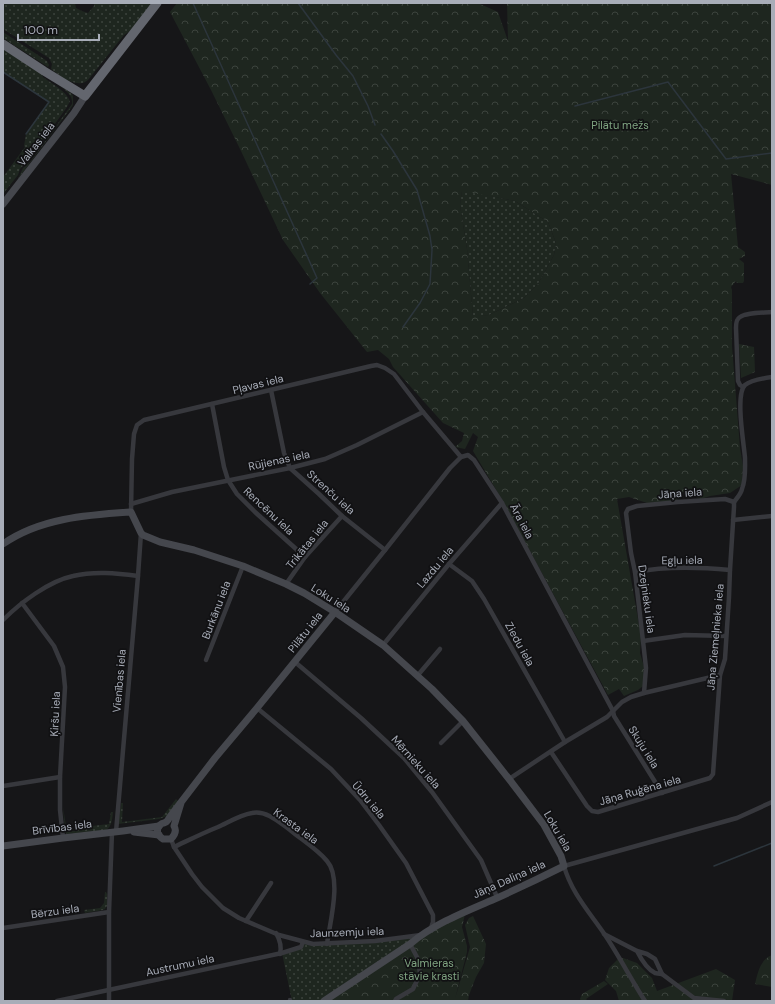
<svg xmlns="http://www.w3.org/2000/svg" width="775" height="1004" viewBox="0 0 775 1004" font-family="'DM Sans',sans-serif">
	<style>
		.grass { fill: url(#grass-dots) }
		.forest { fill: url(#forest-crowns); fill-rule: evenodd }
		.lines { fill: none; stroke-linecap: round; stroke-linejoin: round }
		.stream { stroke: #2c353c; stroke-width: 1.5 }
		.street { stroke: #37383d; stroke-width: 4.5 }
		.secondary { stroke: #45474d; stroke-width: 7 }
		.highway { stroke: #63666e; stroke-width: 9 }
		.labels { text-anchor: middle; dominant-baseline: central; stroke-width: 3.5; stroke-linejoin: round; paint-order: stroke }
		.park-label { font-size: 11px; fill: #7fa381; stroke: #111113 }
		.street-label { font-size: 11px; fill: #a8adb8; stroke: #111113 }
	</style>
	<defs>
		<pattern id="grass-dots" width="8" height="8" patternUnits="userSpaceOnUse"><rect width="8" height="8" fill="#1e261f"/><path d="M2 2h.1M6 6h.1" fill="none" stroke="#3c433d" stroke-width="1.8" stroke-linecap="round"/></pattern>
		<pattern id="forest-crowns" width="20" height="18" patternUnits="userSpaceOnUse"><rect width="20" height="18" fill="#1e261f"/><path d="M2 6a3 3 0 1 1 6 0M12 15a3 3 0 1 1 6 0" fill="none" stroke="#3c433d"/></pattern>
	</defs>
	<rect width="100%" height="100%" fill="#161618"/>
	<g class="grass">
		<path d="M3,3H75L76,8L82,11L88,13L94,6V3H152L130,31L124,35L88,80C86,81 84,83 82,83C71,85 59,75 51,69L52,64L49,58L3,29Z"/>
		<polygon points="3,32 47,61 49,65 48,67 3,38"/>
		<path d="M3,49L42,74L43,77C52,84 65,90 70,101L67,107L32,156L20,169L18,175L3,194V177L25,147L24,146L26,134L48,102L3,72Z"/>
		<path d="M45,76L71,93L73,96V105L18,179L23,168L30,162L72,104C72,101 72,100 71,97C68,90 52,81 45,76Z"/>
		<polygon points="462,190 515,201 548,222 556,243 554,255 538,284 524,298 489,315 473,317 467,249 460,205"/>
		<polygon points="176,799 178,801 167,816 159,819 118,824 121,803 123,803 122,822 162,817"/>
		<path d="M63,807L67,832L80,830L83,827L109,824L111,812H113C112,820 112,826 106,830L67,834L65,832Z"/>
		<polygon points="105,892 106,892 107,894 107,906 105,909 103,910 85,913 84,910 100,908 104,903"/>
		<polygon points="421,935 324,1001 292,1001 282,953 301,947 303,942 313,944"/>
	</g>
	<g class="forest">
		<path d="M177,3H478L498,12L508,41L507,3H772V185L731,174L738,247L745,252V256L739,259L744,263V281L743,283H737L736,281L731,287L732,290V346L740,448L743,466L742,485L730,493L710,496L701,499L683,492L676,501L650,504L629,497L617,499L641,636L640,653L645,670L643,686L638,690L624,696L619,689L608,695L504,503L473,451L478,437L473,433L465,449L455,447L462,441L464,433L443,423L393,367L389,359L378,350L367,352L320,293L283,240L241,151L211,90L170,12ZM462,191L515,201L548,222L556,243L554,255L538,284L524,298L489,315L473,316L467,249L460,205Z"/>
		<polygon points="739,344 754,347 755,372 741,378"/>
		<polygon points="466,910 462,927 467,946 467,952 455,999 470,947 465,925 469,918 473,916 486,944 484,963 476,977 469,995 468,1001 324,1001"/>
		<path d="M772,955V987L755,984C758,972 760,960 772,955Z"/>
		<polygon points="623,958 637,963 652,978 657,991 716,969 735,980 732,1001 619,1001 616,991 605,980 609,968 618,959 619,960"/>
		<polygon points="604,981 608,984 586,999 588,1001 581,1001 580,999 582,994"/>
	</g>
	<g class="lines">
		<g class="stream">
			<polyline points="193,3 317,278 310,284"/>
			<polyline points="298,3 336,55 353,76 368,106 375,125"/>
			<polyline points="3,72 49,102 26,134"/>
			<polyline points="575,106 668,82 726,159 772,153"/>
			<polyline points="381,134 393,151 417,190 430,236 432,250 430,284 420,303 403,327"/>
			<polyline points="714,866 772,843 772,832"/>
		</g>
		<g class="street">
			<path d="M743,387L740,385L738,381L736,328C736,325 736,321 738,319C742,312 764,313 772,312"/>
			<polyline points="271,390 284,453 290,468 319,494 342,516 385,550"/>
			<polyline points="212,404 224,467 228,480 237,494 255,512 305,557"/>
			<path d="M734,502C737,498 741,494 742,489C746,479 745,468 745,458C744,444 735,394 745,385C751,380 765,378 772,377"/>
			<polyline points="131,504 172,492 290,468 325,459 357,445 423,412"/>
			<polyline points="131,512 132,459 134,434 137,425 144,420 371,366 377,365 385,368 394,374 423,412 461,457 468,455 474,460 502,503 613,711 614,716 662,793"/>
			<polyline points="733,520 772,516"/>
			<polyline points="449,564 472,581 484,599 565,742"/>
			<path d="M635,572C666,566 699,567 730,570"/>
			<polyline points="286,584 305,557 342,516"/>
			<polyline points="22,603 25,607 54,646 63,667 65,687 60,777 60,810 63,838"/>
			<polyline points="335,612 385,550 450,468 461,457"/>
			<path d="M3,620C20,603 49,581 73,576C94,571 116,573 138,576"/>
			<polyline points="643,641 685,635 726,636"/>
			<polyline points="383,645 449,564 502,503"/>
			<polyline points="206,660 243,566"/>
			<polyline points="295,662 361,718 404,758 432,792 481,860 497,897"/>
			<polyline points="418,675 440,649"/>
			<polyline points="644,693 646,668 643,641 635,572 631,553 626,513 628,509 637,506 678,502 725,499 734,502"/>
			<polyline points="257,708 331,769 360,800 379,825 406,863 433,915 433,922 431,928"/>
			<polyline points="441,743 463,721"/>
			<polyline points="551,752 587,806 592,811 598,812 710,778 713,774 720,675 725,659 729,597 730,570 734,507 734,502"/>
			<polyline points="509,779 565,742 607,717 622,702 631,697 644,693 720,675"/>
			<polyline points="3,786 60,777"/>
			<polyline points="116,832 138,576 141,533"/>
			<polyline points="171,839 174,847 192,874 202,887 223,908 239,918 279,935 313,944 375,941 421,935"/>
			<path d="M174,847C189,840 203,833 218,827C229,822 240,815 252,813C266,810 279,822 290,830C302,840 317,849 327,861C342,878 330,922 327,944"/>
			<polyline points="246,921 271,883"/>
			<polyline points="3,928 109,912"/>
			<path d="M276,933C280,940 282,946 280,954"/>
			<path d="M604,934L637,951L647,954L655,959L662,974C661,974 655,973 655,973C647,969 641,959 637,951"/>
			<polyline points="662,974 694,998 724,1001"/>
			<polyline points="290,1000 290,1001"/>
			<polyline points="57,1001 282,953 301,947 303,942"/>
			<polyline points="109,1001 109,912 112,832"/>
			<polyline points="395,1001 396,999 413,989 420,974 418,959 410,944"/>
			<path d="M645,1001C631,979 619,956 605,935C590,913 571,892 564,866L737,818L772,802"/>
		</g>
		<g class="secondary">
			<polyline points="3,204 74,113 85,96"/>
			<path d="M3,544C40,518 87,515 131,512L141,533L143,535L160,542L194,550L243,566L286,584L304,593L335,612L383,645L432,689L463,721L509,779L544,825L561,856L564,866C542,877 519,888 497,898C467,911 435,923 410,944L324,1001"/>
			<path d="M181,803L174,826C177,831 175,835 171,839H163C158,836 155,830 160,825C164,821 161,825 166,822C168,821 170,816 172,814L215,758L257,708L335,612"/>
			<polyline points="134,832 159,835"/>
			<polyline points="3,846 63,838 123,831 159,826"/>
		</g>
		<polyline class="highway" points="3,44 44,71 85,96 157,3"/>
	</g>
	<g class="labels">
		<g class="park-label">
			<text x="620" y="125">Pilātu mežs</text>
			<text x="429" y="963">Valmieras<tspan x="429" dy="13">stāvie krasti</tspan></text>
		</g>
		<g class="street-label">
			<text transform="translate(36 144) rotate(-52)">Valkas iela</text>
			<text transform="translate(258 384) rotate(-14)">Pļavas iela</text>
			<text transform="translate(279 460) rotate(-12)">Rūjienas iela</text>
			<text transform="translate(331 492) rotate(42)">Strenču iela</text>
			<text transform="translate(680 493) rotate(-4)">Jāņa iela</text>
			<text transform="translate(269 511) rotate(43)">Rencēnu iela</text>
			<text transform="translate(522 521) rotate(62)">Āra iela</text>
			<text transform="translate(307 544) rotate(-51)">Trikātas iela</text>
			<text transform="translate(682 560) rotate(-1)">Egļu iela</text>
			<text transform="translate(435 567) rotate(-50)">Lazdu iela</text>
			<text transform="translate(331 598) rotate(32)">Loku iela</text>
			<text transform="translate(647 599) rotate(82)">Dzejnieku iela</text>
			<text transform="translate(216 610) rotate(-69)">Burkānu iela</text>
			<text transform="translate(305 632) rotate(-52)">Pilātu iela</text>
			<text transform="translate(715 637) rotate(-85)">Jāņa Ziemeļnieka iela</text>
			<text transform="translate(520 644) rotate(61)">Ziedu iela</text>
			<text transform="translate(119 681) rotate(-85)">Vienības iela</text>
			<text transform="translate(55 714) rotate(-87)">Ķiršu iela</text>
			<text transform="translate(644 747) rotate(58)">Skuju iela</text>
			<text transform="translate(416 762) rotate(48)">Mērnieku iela</text>
			<text transform="translate(640 790) rotate(-16)">Jāņa Ruģēna iela</text>
			<text transform="translate(369 800) rotate(50)">Ūdru iela</text>
			<text transform="translate(296 826) rotate(36)">Krasta iela</text>
			<text transform="translate(62 827) rotate(-7)">Brīvības iela</text>
			<text transform="translate(558 831) rotate(60)">Loku iela</text>
			<text transform="translate(509 879) rotate(-24)">Jāņa Daliņa iela</text>
			<text transform="translate(55 911) rotate(-8)">Bērzu iela</text>
			<text transform="translate(347 932) rotate(-2)">Jaunzemju iela</text>
			<text transform="translate(180 965) rotate(-12)">Austrumu iela</text>
		</g>
	</g>
	<rect width="775" height="1004" fill="none" stroke="#a8adb8" stroke-width="8"/>
	<path d="M18 34v6h81v-6" fill="none" stroke="#a8adb8" stroke-width="2"/>
	<text x="24" y="34" font-size="12" fill="#a8adb8" stroke="#111113" stroke-width="3" paint-order="stroke">100 m</text>
</svg>
